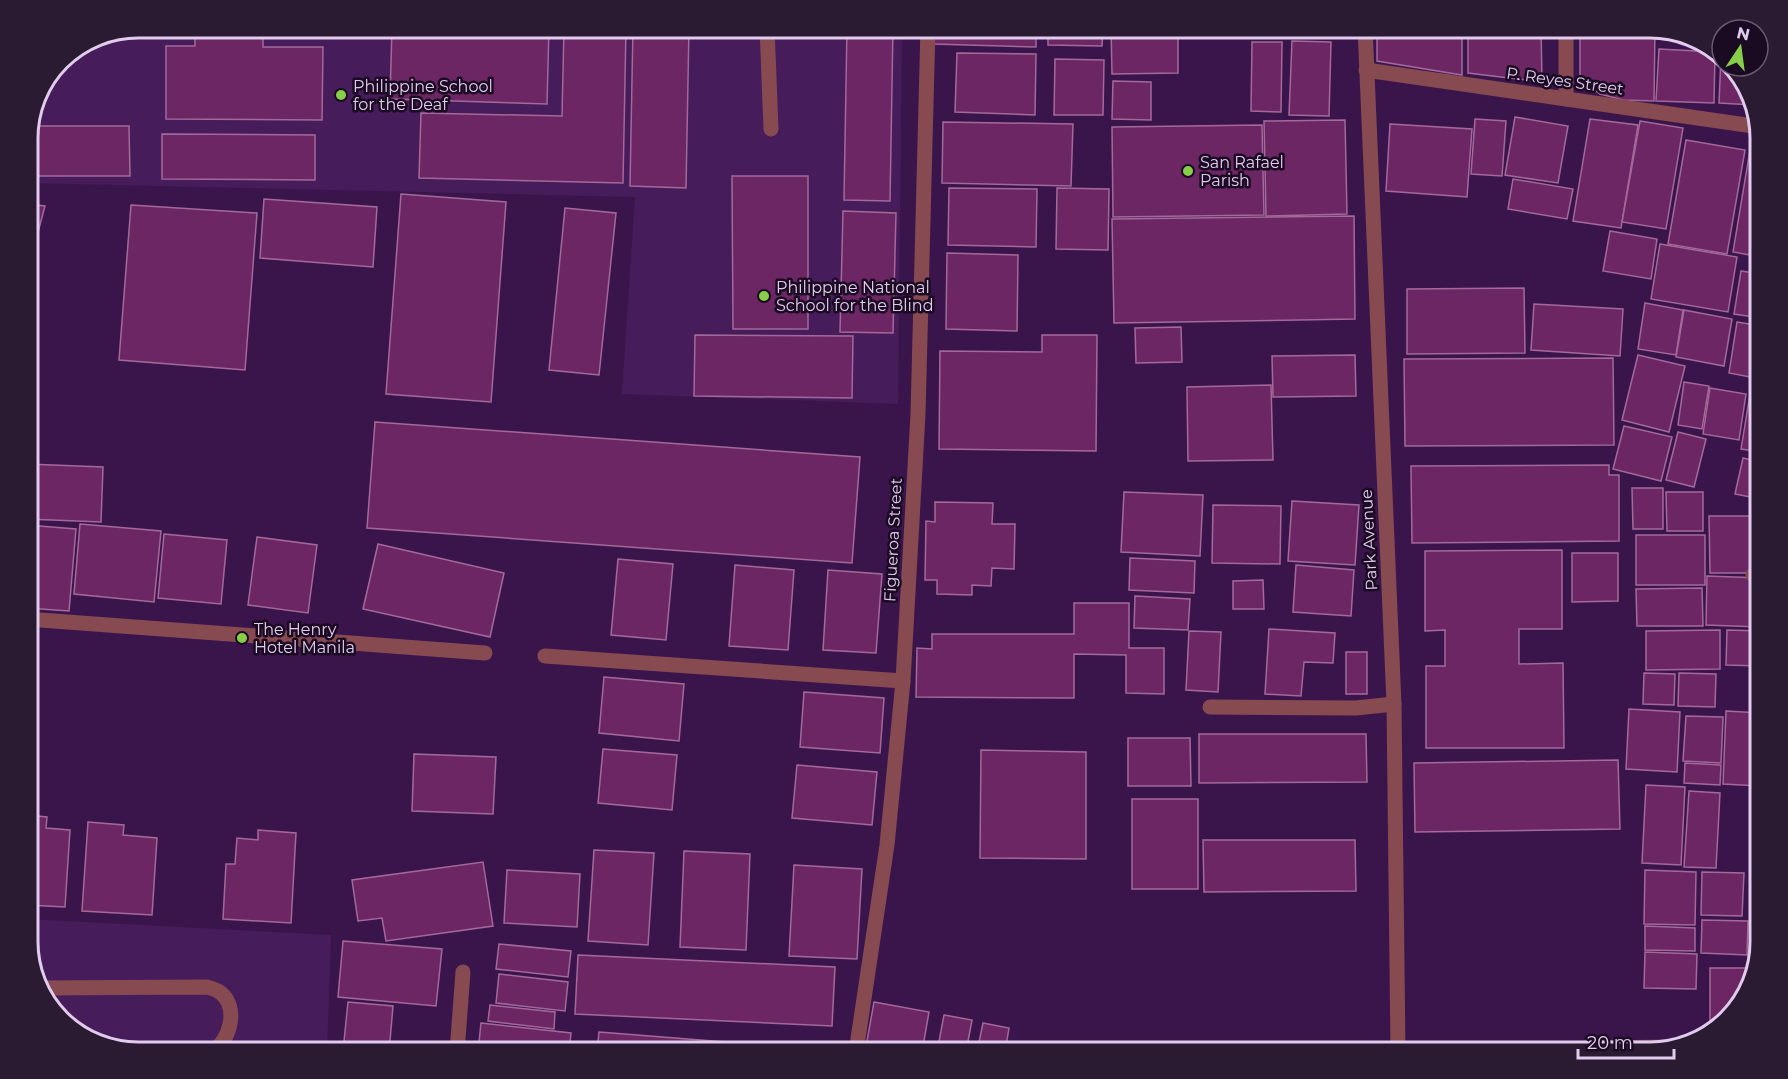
<svg xmlns="http://www.w3.org/2000/svg" width="1788" height="1079" viewBox="0 0 1788 1079" font-family="Montserrat,sans-serif">
	<style>
		.built { fill: #461d5a }
		.building { fill: #6b2663; stroke: #a4699a; stroke-width: 1.5 }
		.lines { fill: none; stroke-linecap: round; stroke-linejoin: round }
		.service { stroke: #874a51; stroke-width: 15 }
		.minor { stroke: #874a51; stroke-width: 15 }
		.poi-dot { fill: #88cf49; stroke: #1a0a22; stroke-width: 2 }
		.labels { text-anchor: middle; dominant-baseline: central; stroke-width: 5; stroke-linejoin: round; paint-order: stroke }
		.street-label { font-size: 16px; fill: #e1cced; stroke: #1a0a22 }
		.poi-label { font-size: 16px; fill: #e1cced; stroke: #1a0a22; text-anchor: start }
		.rim { fill: none; stroke: #e1cced; stroke-width: 3 }
	</style>
	<rect width="100%" height="100%" fill="#3a154c"/>
	<g class="built">
		<polygon points="138,27 902,27 898,404 622,394 635,197 27,183 27,131 60,59 96,35"/>
		<polygon points="27,919 331,935 327,1052 138,1052 82,1037 42,997 27,948"/>
	</g>
	<g class="building">
		<polygon points="195,27 263,27 263,47 323,47 322,120 166,119 166,46 195,46"/>
		<polygon points="392,27 549,27 547,104 390,99"/>
		<polygon points="564,27 626,27 623,183 419,178 421,113 562,116"/>
		<polygon points="633,27 689,27 686,188 630,186"/>
		<polygon points="847,27 893,27 890,201 844,200"/>
		<polygon points="934,27 1036,27 1036,47 934,44"/>
		<polygon points="1048,27 1103,27 1102,46 1048,45"/>
		<polygon points="1111,27 1178,27 1178,73 1112,74"/>
		<polygon points="1185,27 1240,27 1240,37 1185,38"/>
		<polygon points="1245,27 1298,27 1298,32 1245,33"/>
		<polygon points="1302,27 1350,27 1350,32 1303,33"/>
		<polygon points="1377,27 1462,27 1462,75 1377,61"/>
		<polygon points="1468,27 1541,27 1542,82 1468,73"/>
		<polygon points="1580,28 1655,28 1654,101 1623,100 1600,94 1580,79"/>
		<polygon points="1660,30 1693,38 1660,38"/>
		<polygon points="1292,41 1331,42 1329,116 1289,115"/>
		<polygon points="1252,42 1282,42 1281,112 1251,111"/>
		<polygon points="1659,49 1715,52 1714,103 1656,101"/>
		<polygon points="957,53 1036,54 1035,115 955,112"/>
		<polygon points="1721,57 1722,66 1730,66 1746,82 1753,105 1719,103"/>
		<polygon points="1055,59 1104,60 1103,115 1054,115"/>
		<polygon points="1113,81 1151,82 1151,120 1112,119"/>
		<polygon points="1515,117 1568,126 1558,183 1505,175"/>
		<polygon points="1475,119 1506,121 1502,176 1471,174"/>
		<polygon points="1590,119 1638,125 1621,228 1573,221"/>
		<polygon points="1345,120 1347,214 1266,216 1264,121"/>
		<polygon points="1640,121 1683,128 1666,229 1622,222"/>
		<polygon points="943,122 1073,124 1071,186 942,183"/>
		<polygon points="1390,124 1472,129 1467,197 1386,191"/>
		<polygon points="1262,125 1264,215 1113,217 1112,127"/>
		<polygon points="29,126 129,126 130,176 27,176 27,131"/>
		<polygon points="162,134 315,135 315,180 162,179"/>
		<polygon points="1686,140 1745,150 1727,254 1668,244"/>
		<polygon points="1750,150 1761,152 1761,257 1733,252"/>
		<polygon points="732,176 808,176 808,329 733,329"/>
		<polygon points="1513,179 1573,189 1567,219 1508,209"/>
		<polygon points="949,188 1037,189 1036,247 948,245"/>
		<polygon points="1057,188 1109,189 1108,250 1056,249"/>
		<polygon points="401,194 506,202 491,402 386,394"/>
		<polygon points="264,199 377,207 373,267 260,258"/>
		<polygon points="27,204 45,206 27,274"/>
		<polygon points="131,205 257,213 245,370 119,360"/>
		<polygon points="565,208 616,213 599,375 549,370"/>
		<polygon points="843,211 896,213 893,333 840,332"/>
		<polygon points="1354,216 1355,319 1114,323 1112,219"/>
		<polygon points="1610,231 1657,239 1651,279 1603,271"/>
		<polygon points="1660,244 1737,257 1728,312 1651,299"/>
		<polygon points="947,253 1018,255 1017,331 946,329"/>
		<polygon points="1741,271 1761,274 1761,318 1734,314"/>
		<polygon points="1524,288 1525,353 1407,354 1407,289"/>
		<polygon points="1645,303 1683,310 1676,355 1638,349"/>
		<polygon points="1534,304 1623,309 1620,356 1531,350"/>
		<polygon points="1684,310 1732,319 1724,366 1676,357"/>
		<polygon points="1737,322 1761,326 1761,379 1729,373"/>
		<polygon points="1181,327 1182,362 1136,363 1135,328"/>
		<polygon points="695,335 853,336 852,398 694,396"/>
		<polygon points="1042,335 1097,335 1096,451 939,449 940,351 1042,352"/>
		<polygon points="1355,355 1356,396 1273,397 1272,356"/>
		<polygon points="1638,355 1685,366 1669,432 1622,420"/>
		<polygon points="1613,358 1614,445 1405,446 1404,359"/>
		<polygon points="1684,382 1709,386 1702,429 1678,425"/>
		<polygon points="1271,385 1273,460 1188,461 1187,387"/>
		<polygon points="1710,388 1746,394 1739,440 1703,434"/>
		<polygon points="1751,388 1761,389 1761,452 1741,449"/>
		<polygon points="375,422 860,457 852,563 367,528"/>
		<polygon points="1624,426 1672,437 1661,481 1613,469"/>
		<polygon points="1678,432 1706,439 1694,487 1666,480"/>
		<polygon points="1743,458 1761,462 1761,499 1735,494"/>
		<polygon points="27,464 103,467 101,522 27,519"/>
		<polygon points="1609,465 1609,475 1619,475 1619,541 1412,543 1411,466"/>
		<polygon points="1632,488 1663,488 1663,529 1633,529"/>
		<polygon points="1124,492 1203,495 1200,556 1121,552"/>
		<polygon points="1666,492 1703,492 1703,531 1667,531"/>
		<polygon points="1292,501 1359,505 1355,565 1288,561"/>
		<polygon points="935,502 993,503 992,524 1015,524 1014,569 992,568 991,586 972,585 972,595 937,594 937,580 925,580 926,521 935,522"/>
		<polygon points="1213,505 1281,506 1280,564 1212,563"/>
		<polygon points="1756,508 1761,508 1761,572 1753,572"/>
		<polygon points="1709,516 1750,516 1751,573 1710,573"/>
		<polygon points="80,524 161,531 154,602 74,594"/>
		<polygon points="27,525 76,529 69,611 27,608"/>
		<polygon points="164,534 227,540 221,604 158,598"/>
		<rect x="1636" y="535" width="69" height="50"/>
		<polygon points="257,537 317,545 308,613 248,605"/>
		<polygon points="378,544 504,573 490,637 363,609"/>
		<polygon points="1562,550 1562,629 1519,629 1519,664 1563,663 1564,748 1426,748 1426,666 1445,666 1445,630 1425,631 1425,551"/>
		<polygon points="1572,553 1618,553 1618,601 1572,602"/>
		<polygon points="1130,558 1195,561 1194,593 1129,590"/>
		<polygon points="618,559 673,564 666,640 611,635"/>
		<polygon points="735,565 794,570 788,650 729,646"/>
		<polygon points="1296,565 1354,570 1351,616 1293,612"/>
		<polygon points="828,570 882,574 876,653 823,650"/>
		<polygon points="1707,576 1761,578 1761,627 1706,625"/>
		<polygon points="1263,580 1264,609 1233,609 1233,581"/>
		<polygon points="1702,588 1703,626 1637,626 1636,589"/>
		<polygon points="1135,596 1190,599 1188,630 1134,628"/>
		<polygon points="1074,603 1129,603 1129,648 1164,648 1164,694 1126,693 1126,655 1074,654 1074,698 916,697 917,648 932,649 932,634 1074,634"/>
		<polygon points="1269,629 1335,633 1333,663 1304,662 1301,696 1265,694"/>
		<polygon points="1720,630 1720,669 1646,670 1646,631"/>
		<polygon points="1727,630 1761,631 1761,666 1726,665"/>
		<polygon points="1189,631 1221,632 1218,692 1186,690"/>
		<rect x="1346" y="652" width="21" height="42"/>
		<polygon points="1644,673 1675,674 1674,705 1643,704"/>
		<polygon points="1679,673 1716,674 1715,707 1678,706"/>
		<polygon points="604,677 684,684 679,741 599,733"/>
		<polygon points="804,692 884,698 880,753 800,747"/>
		<polygon points="1629,709 1680,712 1677,772 1626,769"/>
		<polygon points="1726,711 1761,713 1761,786 1723,784"/>
		<polygon points="1686,716 1723,717 1721,763 1683,761"/>
		<polygon points="1199,734 1366,734 1367,782 1199,783"/>
		<polygon points="1128,738 1190,738 1191,786 1128,786"/>
		<polygon points="603,749 677,755 672,810 598,803"/>
		<polygon points="981,750 1086,752 1086,859 980,858"/>
		<polygon points="414,754 496,757 493,814 412,811"/>
		<polygon points="1618,760 1620,829 1415,832 1414,763"/>
		<polygon points="1685,763 1721,765 1720,785 1684,783"/>
		<polygon points="797,765 877,772 872,825 792,818"/>
		<polygon points="1646,785 1685,787 1681,865 1642,863"/>
		<polygon points="1689,791 1720,793 1716,868 1684,867"/>
		<rect x="1132" y="799" width="66" height="90"/>
		<polygon points="27,815 47,817 46,828 70,830 65,907 27,905"/>
		<polygon points="88,822 124,825 123,835 157,838 152,915 82,911"/>
		<polygon points="1761,827 1761,869 1759,869"/>
		<polygon points="258,830 296,833 291,923 223,919 226,864 235,864 237,838 258,840"/>
		<polygon points="1203,840 1355,840 1356,891 1204,892"/>
		<polygon points="594,850 654,853 648,945 588,941"/>
		<polygon points="684,851 750,854 746,950 680,947"/>
		<polygon points="483,862 493,926 386,941 382,918 358,921 352,880"/>
		<polygon points="794,865 862,869 857,959 789,956"/>
		<polygon points="507,870 580,874 577,927 504,923"/>
		<polygon points="1645,870 1696,872 1695,925 1644,924"/>
		<polygon points="1702,872 1744,873 1742,916 1701,915"/>
		<polygon points="1751,905 1761,905 1761,941 1759,950 1750,950"/>
		<polygon points="1702,920 1748,921 1747,955 1701,953"/>
		<polygon points="1645,926 1695,928 1695,951 1645,950"/>
		<polygon points="343,941 442,949 436,1006 338,997"/>
		<polygon points="499,944 571,951 568,977 496,969"/>
		<polygon points="1645,952 1697,954 1696,989 1644,988"/>
		<polygon points="578,955 835,967 832,1026 575,1014"/>
		<polygon points="1751,959 1756,959 1751,979"/>
		<polygon points="1710,968 1747,968 1746,997 1710,1033"/>
		<polygon points="499,974 568,982 565,1011 496,1003"/>
		<polygon points="348,1002 393,1006 389,1052 343,1051"/>
		<polygon points="874,1002 929,1012 922,1052 865,1052"/>
		<polygon points="490,1005 555,1012 554,1029 488,1021"/>
		<polygon points="944,1015 972,1020 966,1052 937,1052"/>
		<polygon points="481,1023 571,1033 569,1052 478,1052"/>
		<polygon points="983,1023 1009,1028 1005,1052 977,1052"/>
		<polygon points="599,1032 838,1051 837,1052 597,1052"/>
	</g>
	<g class="lines">
		<g class="service">
			<polyline points="767,27 771,129"/>
			<polyline points="1753,575 1761,576"/>
			<polyline points="27,619 485,653"/>
			<polyline points="545,656 903,681"/>
			<polyline points="1210,707 1356,708 1394,704"/>
			<path d="M39,988L207,987C211,988 217,990 221,993C239,1008 230,1041 212,1052"/>
		</g>
		<g class="minor">
			<polyline points="1365,27 1394,704 1398,1052"/>
			<polyline points="1566,27 1566,99"/>
			<polyline points="1366,70 1760,127"/>
			<polyline points="1398,1051 1670,1047"/>
			<polyline points="457,1052 463,972"/>
			<polyline points="856,1052 887,845 903,681 918,414 928,27"/>
		</g>
	</g>
	<g class="poi-dot">
		<circle cx="341" cy="95" r="6"/>
		<circle cx="1188" cy="171" r="6"/>
		<circle cx="764" cy="296" r="6"/>
		<circle cx="242" cy="638" r="6"/>
	</g>
	<g class="labels">
		<g class="street-label">
			<text transform="translate(1565 81) rotate(8)">P. Reyes Street</text>
			<text transform="translate(893 540) rotate(-87)">Figueroa Street</text>
			<text transform="translate(1369 540) rotate(-93)">Park Avenue</text>
		</g>
		<g class="poi-label">
			<text x="353" y="86">Philippine School<tspan x="353" dy="18">for the Deaf</tspan></text>
			<text x="1200" y="162">San Rafael<tspan x="1200" dy="18">Parish</tspan></text>
			<text x="776" y="287">Philippine National<tspan x="776" dy="18">School for the Blind</tspan></text>
			<text x="254" y="629">The Henry<tspan x="254" dy="18">Hotel Manila</tspan></text>
		</g>
	</g>
	<path d="M0 0H1788V1079H0ZM138 38H1650A100 100 0 0 1 1750 138V942A100 100 0 0 1 1650 1042H138A100 100 0 0 1 38 942V138A100 100 0 0 1 138 38Z" fill="#2a1a32" fill-rule="evenodd"/>
	<path class="rim" d="M138 38H1650A100 100 0 0 1 1750 138V942A100 100 0 0 1 1650 1042H138A100 100 0 0 1 38 942V138A100 100 0 0 1 138 38Z"/>
	<g transform="translate(1740 48) rotate(13)"><circle r="28" fill="#1a0a22" stroke="#6a5873" stroke-width="1.5"/>
	<path d="M0-4.5L10 22L0 15L-10 22Z" fill="#88cf49"/>
	<text y="-9" font-size="16" font-weight="bold" text-anchor="middle" fill="#e1cced">N</text>
	</g>
	<path d="M1578 1049v9h96v-9" fill="none" stroke="#e1cced" stroke-width="3"/>
	<text x="1587" y="1049" font-size="18" fill="#e1cced" stroke="#1a0a22" stroke-width="4.5" paint-order="stroke">20 m</text>
</svg>
